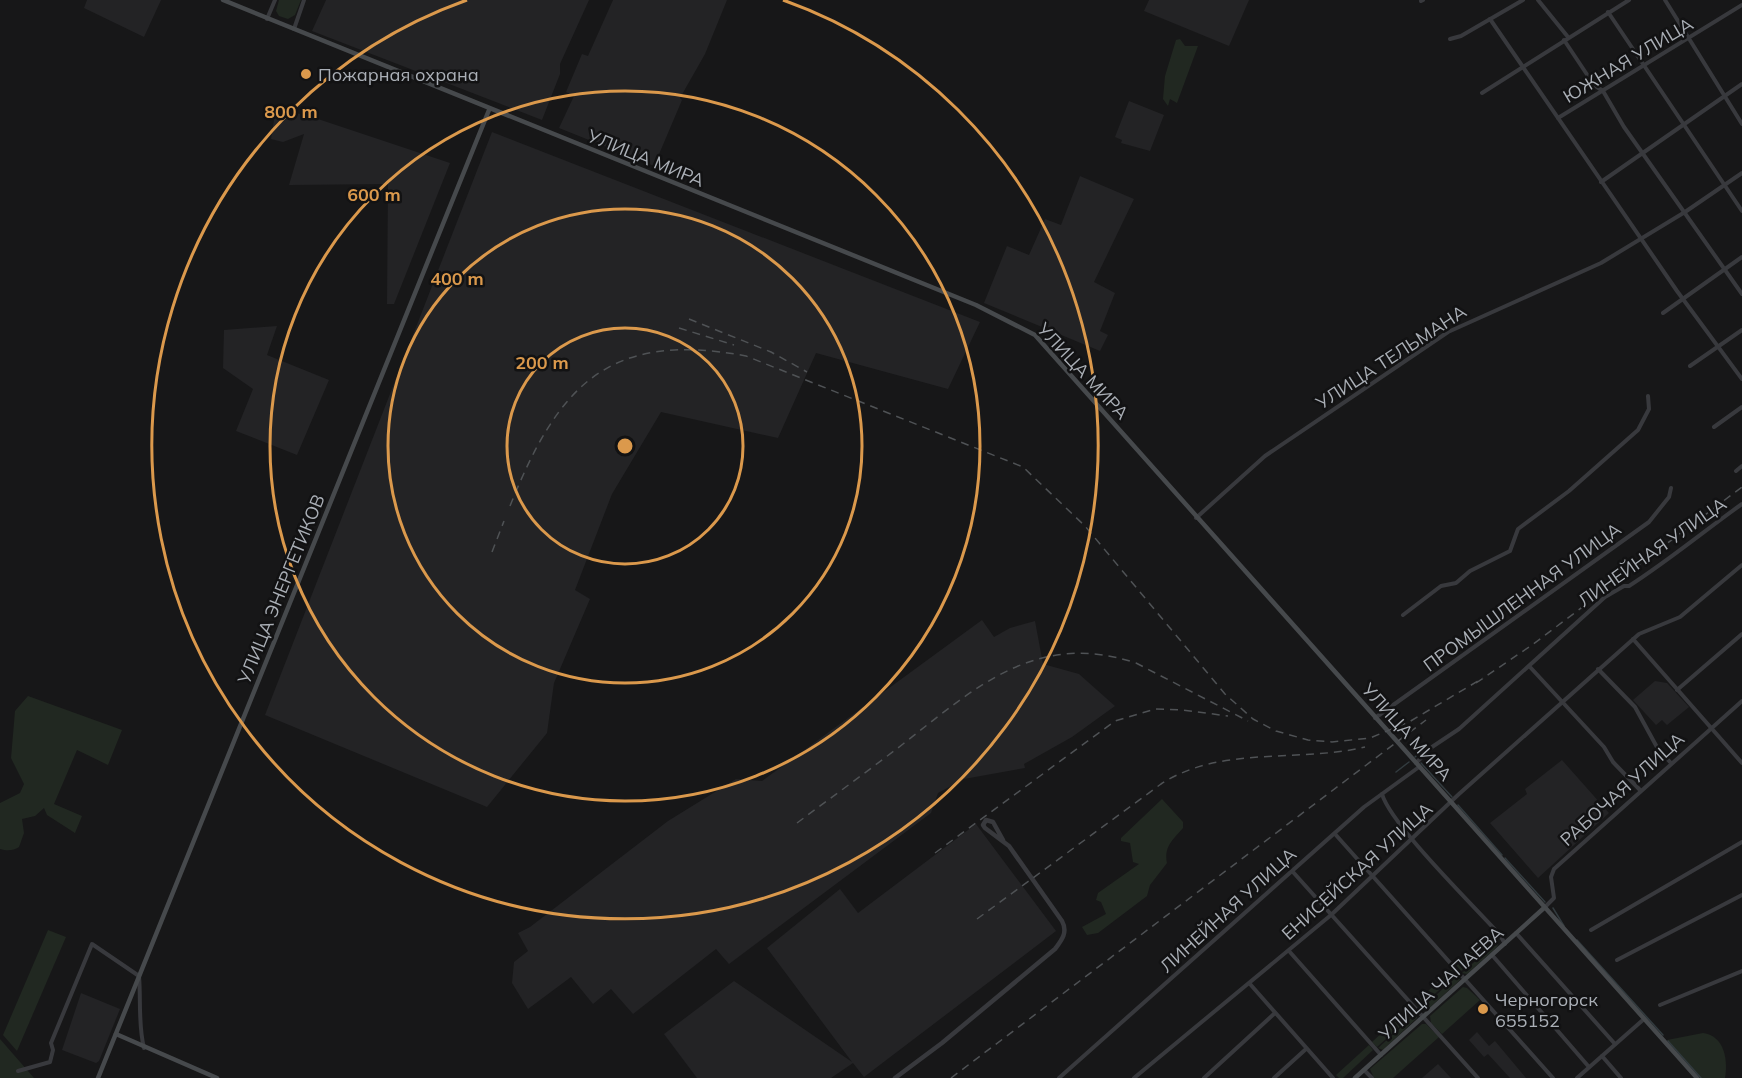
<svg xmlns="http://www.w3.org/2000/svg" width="1742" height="1078" viewBox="0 0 1742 1078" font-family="Mulish,sans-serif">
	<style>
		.built { fill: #232325 }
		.green { fill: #212821 }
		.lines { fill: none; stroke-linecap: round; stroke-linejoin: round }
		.stream { stroke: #323b3f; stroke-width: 1.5 }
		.minor { stroke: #38393d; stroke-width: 4 }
		.tertiary { stroke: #38393d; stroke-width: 4.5 }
		.secondary { stroke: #46494c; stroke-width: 4.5 }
		.rail { stroke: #4f5255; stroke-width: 1.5; stroke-dasharray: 8 6; stroke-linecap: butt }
		.ring { fill: none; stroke: #db994c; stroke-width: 3 }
		.poi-dot { fill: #db994c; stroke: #121213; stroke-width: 2 }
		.labels { text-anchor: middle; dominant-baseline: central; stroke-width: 5; stroke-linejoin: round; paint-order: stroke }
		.street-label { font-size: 18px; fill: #aaafb6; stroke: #121213 }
		.poi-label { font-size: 18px; fill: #aaafb6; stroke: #121213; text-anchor: start }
		.centre { fill: #db994c; stroke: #121213; stroke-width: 3 }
		.ring-label { font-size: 18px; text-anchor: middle; font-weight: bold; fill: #db994c; stroke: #121213; stroke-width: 5; stroke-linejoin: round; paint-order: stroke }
	</style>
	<rect width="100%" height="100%" fill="#171718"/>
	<g class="built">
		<polygon points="87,0 161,0 144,37 84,8"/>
		<polygon points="326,0 589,0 560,64 560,74 542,120 312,31"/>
		<polygon points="613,0 727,0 705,54 680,98 682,100 654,166 559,128 574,96 566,92 582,54 588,56"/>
		<polygon points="1149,0 1249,0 1229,46 1144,11"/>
		<polygon points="1129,101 1164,115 1150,151 1121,143 1122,140 1115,137"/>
		<polygon points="274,108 309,116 450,163 394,304 387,304 388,184 289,185 304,134 283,142 271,139 274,120 270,118"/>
		<polygon points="492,132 980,322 948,389 816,353 778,438 661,412 612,494 575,590 590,599 554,683 547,733 487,807 265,715"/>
		<polygon points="1080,176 1134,199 1094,282 1115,293 1100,331 1108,335 1100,351 984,303 1007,246 1029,255 1045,219 1061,225"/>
		<polygon points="277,326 267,355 329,380 297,455 236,431 253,389 223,368 224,330"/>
		<polygon points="982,620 994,637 1010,628 1035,621 1043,664 1079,674 1115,706 1072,737 1024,764 1025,768 964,779 938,793 931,813 729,964 716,949 633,1014 611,989 593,1004 571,977 528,1009 512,983 514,962 528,951 518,933 530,927 668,821 736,779 762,781"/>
		<polygon points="1655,681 1667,683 1689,707 1667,725 1662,720 1656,725 1633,700"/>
		<polygon points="1562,760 1609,813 1538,878 1490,823 1527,794 1525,789"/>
		<polygon points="976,824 1056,931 864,1077 853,1063 831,1078 697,1078 664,1034 734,981 852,1062 767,948 840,889 858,913"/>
		<polygon points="81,993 120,1009 99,1061 96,1063 62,1050"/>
		<polygon points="1477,1032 1489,1046 1495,1041 1526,1078 1510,1078 1488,1054 1484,1057 1469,1040"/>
		<polygon points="1438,1064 1451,1078 1422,1078"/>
	</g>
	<g class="green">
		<polygon points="279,0 301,0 295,15 288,19 279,16 276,11"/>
		<polygon points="1180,39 1185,46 1198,46 1177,103 1170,99 1168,106 1163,99 1165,76 1176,40"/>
		<path d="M28,696L122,730L108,765L77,750L54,804L82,816L75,833L47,815L44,808L35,816L22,819L24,833L19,847C13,851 7,851 0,849V803L20,793L24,784L11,758L15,711Z"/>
		<path d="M1162,799L1183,822V828C1172,841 1164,846 1167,863L1150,885L1147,896L1098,933L1087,935L1082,927L1106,914L1101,902L1096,900L1098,893L1139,864L1133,862L1130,843L1121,841V838Z"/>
		<polygon points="48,930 66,937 17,1051 3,1035"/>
		<polygon points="1494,931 1499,937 1461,971 1456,965"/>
		<polygon points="1500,939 1497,947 1467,974 1462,973"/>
		<polygon points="1452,969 1457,974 1419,1008 1415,1003"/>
		<polygon points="1458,975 1460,980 1426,1011 1421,1009"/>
		<polygon points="1463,987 1467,988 1480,1000 1442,1034 1431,1023 1430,1016"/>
		<polygon points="1410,1007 1416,1012 1377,1047 1372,1042"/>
		<polygon points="1417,1013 1417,1018 1383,1050 1378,1048"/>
		<polygon points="1422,1024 1426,1024 1439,1037 1393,1078 1374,1078 1370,1069"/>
		<path d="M1703,1033C1725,1036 1728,1061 1725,1078H1701L1667,1040Z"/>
		<polygon points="0,1039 34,1078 0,1078"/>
		<polygon points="1369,1045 1373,1050 1343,1078 1339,1078 1336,1075"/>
	</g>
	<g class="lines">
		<g class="stream">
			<polyline points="1415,757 1428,745"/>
			<polyline points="1421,763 1452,797"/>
			<polyline points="1396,772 1409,762"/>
			<polyline points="1458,805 1502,855"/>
			<polyline points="1505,858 1545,902"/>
			<polyline points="1553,908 1564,926"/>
			<polyline points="1577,940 1663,1035"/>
			<polyline points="1668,1041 1701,1078"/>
		</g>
		<g class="minor">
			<polyline points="1538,0 1568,37"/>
			<polyline points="1665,0 1742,124"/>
			<polyline points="1421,1 1423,0"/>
			<polyline points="1608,12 1742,211"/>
			<polyline points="267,19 275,0"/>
			<polyline points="1490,19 1677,291 1742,379"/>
			<polyline points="294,29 304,0"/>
			<polyline points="1450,39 1461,36 1523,0"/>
			<polyline points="1564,40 1594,85 1603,91 1624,127 1742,294"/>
			<polyline points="1482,93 1629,0"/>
			<polyline points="1558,118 1742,5"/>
			<polyline points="1601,182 1742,84"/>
			<polyline points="1663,313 1742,257"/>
			<polyline points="1690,366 1742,330"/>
			<polyline points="1714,427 1742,407"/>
			<polyline points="1736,471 1742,466"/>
			<polyline points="1196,518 1265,456 1448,332 1601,263 1685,212 1742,173"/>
			<polyline points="1403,615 1441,586 1456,583 1470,571 1510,551 1518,529 1569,491 1638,430 1649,409 1648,396"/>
			<polyline points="1633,639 1742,763"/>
			<polyline points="1530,667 1604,747 1613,762 1640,790"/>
			<polyline points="1598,669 1635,707 1658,749 1671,763"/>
			<polyline points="1677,690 1742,634"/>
			<polyline points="1375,718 1649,522 1669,497 1671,488"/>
			<path d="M1416,763L1432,747L1459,729L1605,597L1624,586H1629C1668,561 1704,531 1742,504"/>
			<path d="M1382,794C1391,825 1474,906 1500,935L1505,944"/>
			<polyline points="1335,834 1553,1078"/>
			<polyline points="1293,872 1478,1078"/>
			<polyline points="1544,908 1554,898 1551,877 1554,869 1742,701"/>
			<polyline points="1591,930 1742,842"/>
			<polyline points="1516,933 1615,1044"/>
			<polyline points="1289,951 1381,1055"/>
			<polyline points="1492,955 1589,1067"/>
			<polyline points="1617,960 1742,895"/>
			<polyline points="1250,984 1333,1078"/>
			<polyline points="1660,1005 1742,971"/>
			<polyline points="1602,1056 1621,1078"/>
			<polyline points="1364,1070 1372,1078"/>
			<path d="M18,1071L50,1062L53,1050L51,1043L92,944L139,976C141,1000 138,1025 144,1048"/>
			<polyline points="1059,1078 1364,807 1419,767"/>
			<polyline points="1134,1078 1331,915 1459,794 1639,634 1680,617 1742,565"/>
			<polyline points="1204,1078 1275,1013"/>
			<polyline points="1274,1078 1306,1049"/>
			<polyline points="1577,1078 1644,1019"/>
		</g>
		<path class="tertiary" d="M895,1078L942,1043L1055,949C1062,940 1068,932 1062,921L1009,846L985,828L983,825L986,820L993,822L1003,840"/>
		<g class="secondary">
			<polyline points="223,0 976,305 1035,335 1697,1078"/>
			<polyline points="116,1034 217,1078"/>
			<polyline points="98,1078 489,110"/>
			<polyline points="1355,1078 1544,908"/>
		</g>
		<g class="rail">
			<polyline points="689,319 771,352 807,372"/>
			<polyline points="679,328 734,345"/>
			<path d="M510,506C558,386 608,330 746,356L1023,467L1085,526L1225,694L1253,719L1276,731L1308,740L1332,742L1370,738L1409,722L1483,678"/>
			<polyline points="492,552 504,521"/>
			<polyline points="1476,683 1532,645 1742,487"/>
			<path d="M797,823C832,797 868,771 903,744C976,687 1037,630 1136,663L1248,721"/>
			<polyline points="935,853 1115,721 1155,709 1183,710 1228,716"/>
			<path d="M977,919L1161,784C1221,745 1298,763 1365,747"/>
			<polyline points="951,1078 1426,720"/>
		</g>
	</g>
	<g class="ring">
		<circle cx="625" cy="446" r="118"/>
		<circle cx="625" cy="446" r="237"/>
		<circle cx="625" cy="446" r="355"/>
		<path d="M783 0A473 473 0 1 1 467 0"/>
	</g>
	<g class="poi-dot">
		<circle cx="306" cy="74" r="6"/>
		<circle cx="1483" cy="1009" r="6"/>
	</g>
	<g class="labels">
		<g class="street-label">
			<text transform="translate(1628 60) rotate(-31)">ЮЖНАЯ УЛИЦА</text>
			<text transform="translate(646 158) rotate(22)">УЛИЦА МИРА</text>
			<text transform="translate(1391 357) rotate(-33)">УЛИЦА ТЕЛЬМАНА</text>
			<text transform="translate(1083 371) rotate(47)">УЛИЦА МИРА</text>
			<text transform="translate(1652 552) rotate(-35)">ЛИНЕЙНАЯ УЛИЦА</text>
			<text transform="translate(281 589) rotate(-68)">УЛИЦА ЭНЕРГЕТИКОВ</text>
			<text transform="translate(1522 597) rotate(-36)">ПРОМЫШЛЕННАЯ УЛИЦА</text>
			<text transform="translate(1407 732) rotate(48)">УЛИЦА МИРА</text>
			<text transform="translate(1622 789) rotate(-42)">РАБОЧАЯ УЛИЦА</text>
			<text transform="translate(1357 871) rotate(-42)">ЕНИСЕЙСКАЯ УЛИЦА</text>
			<text transform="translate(1228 910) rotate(-42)">ЛИНЕЙНАЯ УЛИЦА</text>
			<text transform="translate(1441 983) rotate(-42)">УЛИЦА ЧАПАЕВА</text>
		</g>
		<g class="poi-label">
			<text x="318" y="74">Пожарная охрана</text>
			<text x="1495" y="999">Черногорск<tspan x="1495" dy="21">655152</tspan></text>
		</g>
	</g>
	<circle cx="625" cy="446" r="9" class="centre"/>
	<g class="ring-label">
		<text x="291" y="118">800 m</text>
		<text x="374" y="201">600 m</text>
		<text x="457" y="285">400 m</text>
		<text x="542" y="369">200 m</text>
	</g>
</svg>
